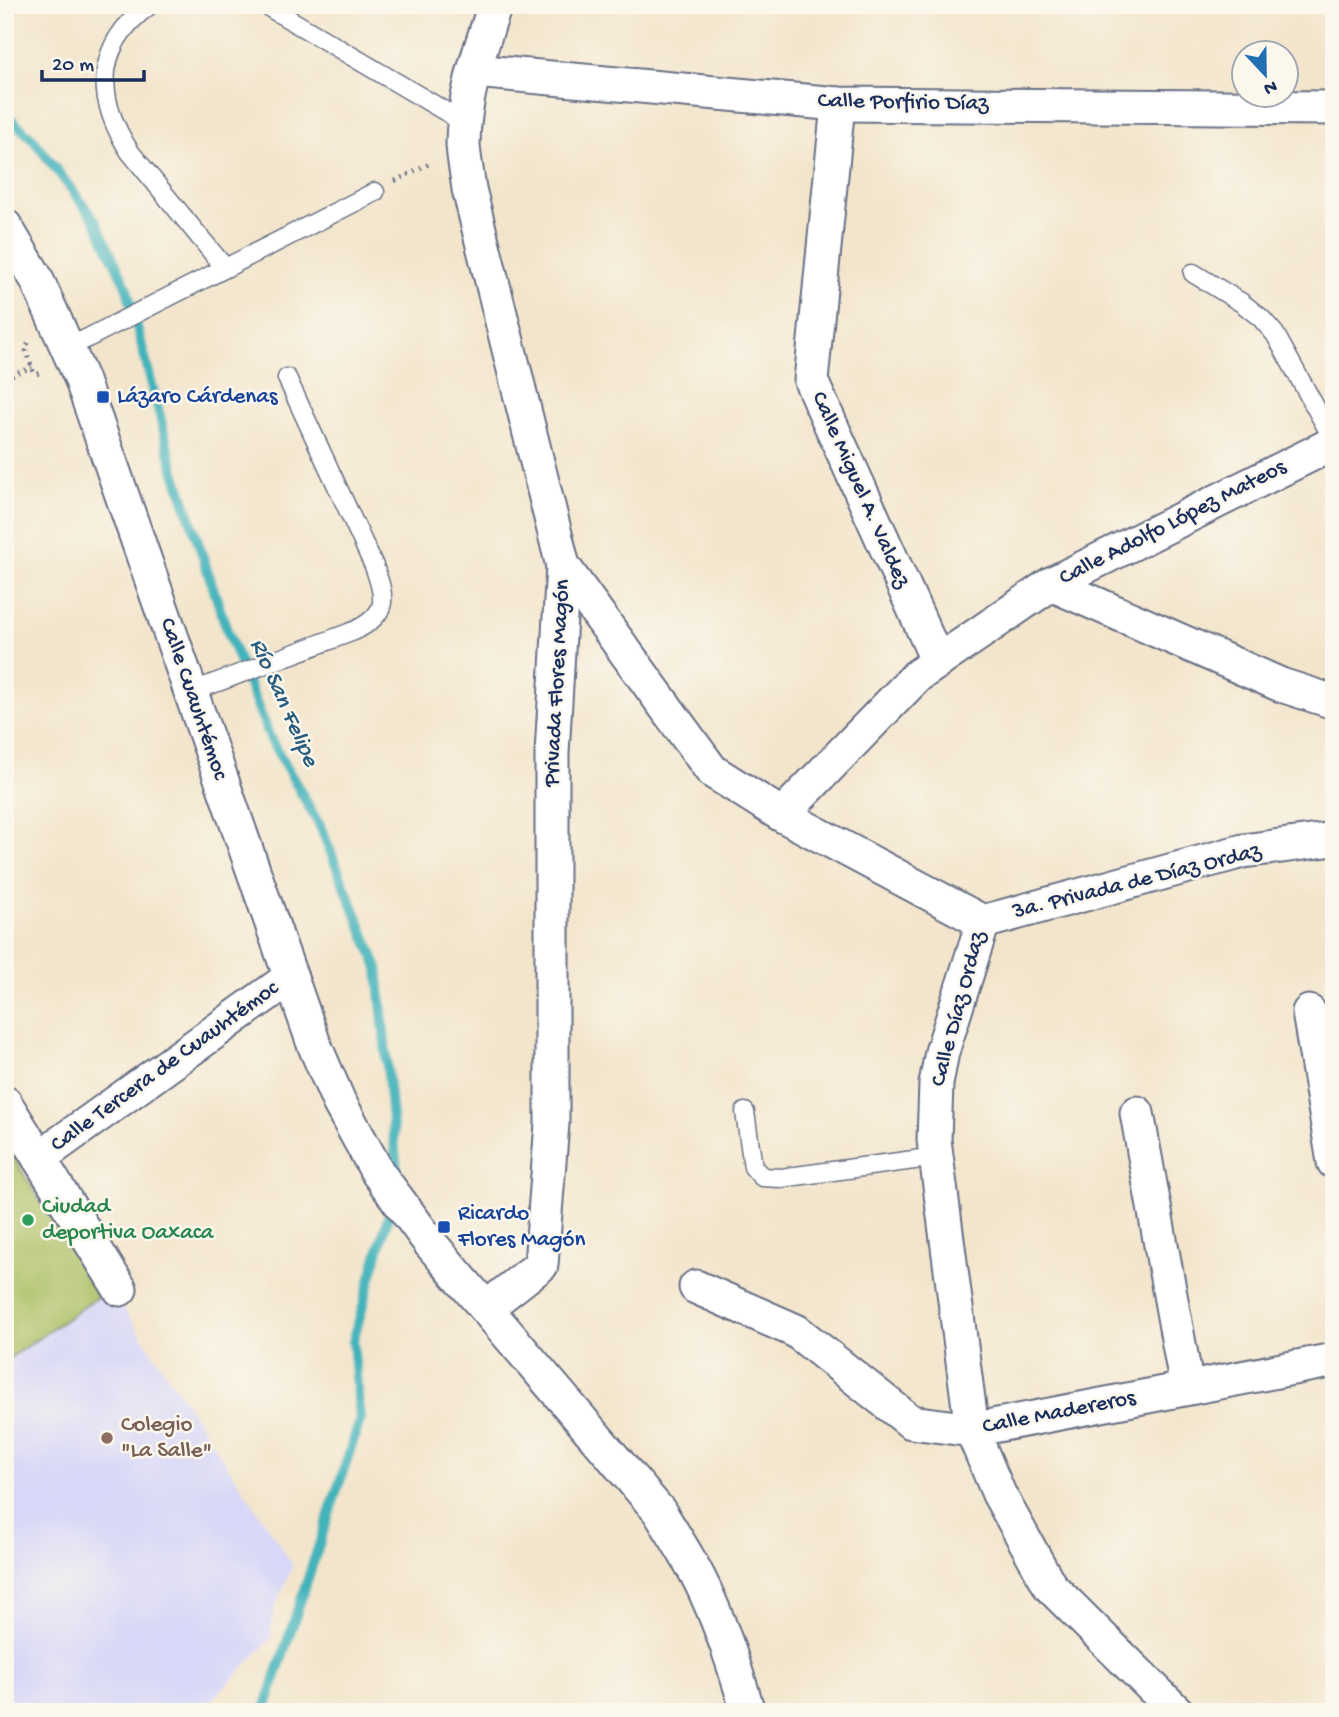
<svg xmlns="http://www.w3.org/2000/svg" width="1339" height="1717" viewBox="0 0 1339 1717" font-family="'Gochi Hand',sans-serif">
	<style>
		.built { fill: #d7d7f8 }
		.green { fill: #abbf63; stroke: #637760; stroke-width: 2 }
		.lines { fill: none; stroke-linecap: round; stroke-linejoin: round }
		.stream { stroke: #43b3bb; stroke-width: 10 }
		.service-casing { stroke: #676f84; stroke-width: 21 }
		.minor-casing { stroke: #676f84; stroke-width: 37 }
		.path { stroke: #676f84; stroke-width: 4.5; stroke-dasharray: 2 5; stroke-linecap: butt }
		.service { stroke: #fff; stroke-width: 18 }
		.minor { stroke: #fff; stroke-width: 33 }
		.transit-dot { fill: #1a4fb4; stroke: #fbf7ec; stroke-width: 2.5 }
		.leisure-dot { fill: #2e9e5b; stroke: #fbf7ec; stroke-width: 2.5 }
		.education-dot { fill: #8d6e63; stroke: #fbf7ec; stroke-width: 2.5 }
		.labels { text-anchor: middle; dominant-baseline: central; stroke-width: 5; stroke-linejoin: round; paint-order: stroke }
		.street-label { font-size: 23px; fill: #1b2f5e; stroke: #fbf7ec }
		.transit-label { font-size: 23px; fill: #164399; stroke: #fbf7ec; text-anchor: start }
		.leisure-label { font-size: 23px; fill: #27864d; stroke: #fbf7ec; text-anchor: start }
		.education-label { font-size: 23px; fill: #785e54; stroke: #fbf7ec; text-anchor: start }
		.water-label { font-size: 24px; font-style: italic; fill: #295d7f; stroke: #fbf7ec }
	</style>
	<rect width="100%" height="100%" fill="#fbf7ec"/>
	<filter id="ink" filterUnits="userSpaceOnUse"><feTurbulence type="fractalNoise" baseFrequency=".0143" numOctaves="2"/><feDisplacementMap in="SourceGraphic" scale="14" xChannelSelector="R" yChannelSelector="G"/><feConvolveMatrix kernelMatrix="1 2 1 2 8 2 1 2 1" color-interpolation-filters="sRGB"/></filter>
	<filter id="wash" filterUnits="userSpaceOnUse"><feTurbulence type="fractalNoise" baseFrequency=".00686" numOctaves="4" result="noise"/><feDisplacementMap in="SourceGraphic" scale="28" xChannelSelector="R" yChannelSelector="G"/><feGaussianBlur stdDeviation="1.57" result="paint"/><feColorMatrix in="noise" values="0 0 0 0 0 0 0 0 0 0 0 0 0 0 0 0 0 1.4 0 .05"/><feComposite in="paint" operator="in"/></filter>
	<g filter="url(#wash)">
		<rect width="100%" height="100%" fill="#f3e5cc"/>
		<polygon class="built" points="110,1288 293,1565 274,1610 271,1639 206,1706 204,1712 5,1712 5,1537 9,1535 5,1529 5,1361"/>
		<polygon class="green" points="5,1143 98,1297 5,1361"/>
		<g class="lines">
			<g class="stream">
				<polyline points="5,114 32,138 95,220 127,288 172,463 228,633 271,740 320,826 378,968 398,1184"/>
				<polyline points="264,1712 360,1420 353,1341 392,1203"/>
			</g>
		</g>
	</g>
	<g filter="url(#ink)">
		<g class="lines">
			<g class="service-casing">
				<g id="service">
					<path d="M150,5C94,45 95,98 130,152L225,268"/>
					<polyline points="265,5 465,123"/>
					<polyline points="1193,273 1242,303 1261,318 1275,334 1334,441"/>
					<polyline points="68,348 375,192"/>
					<path d="M191,692L354,631C389,614 386,599 374,566L287,378"/>
					<polyline points="745,1112 753,1167 762,1177 781,1178 936,1157"/>
				</g>
			</g>
			<g class="minor-casing">
				<g id="minor">
					<polyline points="474,71 838,104 1334,108"/>
					<polyline points="838,104 811,381 938,662"/>
					<path d="M5,226L36,278L81,378L314,1044L339,1102L378,1173L430,1243L659,1511C677,1540 696,1569 709,1600C725,1636 737,1674 748,1712"/>
					<polyline points="563,566 712,771 782,815 983,922"/>
					<polyline points="1051,584 1281,685 1334,702"/>
					<polyline points="782,815 917,676 1051,584 1334,443"/>
					<polyline points="983,922 942,1052 936,1084 934,1140 972,1430 999,1494 1050,1586 1177,1712"/>
					<polyline points="983,922 1243,851 1334,839"/>
					<polyline points="1309,1012 1334,1162"/>
					<polyline points="5,1103 120,1289"/>
					<polyline points="1137,1113 1187,1388"/>
					<polyline points="39,1158 291,977"/>
					<polyline points="696,1287 796,1331 911,1422 972,1430 1334,1360"/>
					<path d="M486,1308L541,1265L552,1123V753L563,566L469,189C467,174 464,159 463,145C463,96 480,50 495,5"/>
				</g>
			</g>
			<g class="path">
				<polyline points="395,181 431,163"/>
				<polyline points="28,343 26,351 34,373 42,374"/>
				<polyline points="5,378 32,367"/>
			</g>
			<use href="#service" class="service"/>
			<use href="#minor" class="minor"/>
		</g>
	</g>
	<g class="transit-dot">
		<rect x="96" y="390" width="14" height="14" rx="3.5"/>
		<rect x="437" y="1220" width="14" height="14" rx="3.5"/>
	</g>
	<circle class="leisure-dot" cx="28" cy="1220" r="7"/>
	<circle class="education-dot" cx="107" cy="1438" r="7"/>
	<g class="labels">
		<g class="street-label">
			<text transform="translate(903 103) rotate(1)">Calle Porfirio Díaz</text>
			<text transform="translate(860 490) rotate(66)">Calle Miguel A. Valdez</text>
			<text transform="translate(1173 523) rotate(-27)">Calle Adolfo López Mateos</text>
			<text transform="translate(558 683) rotate(-87)">Privada Flores Magón</text>
			<text transform="translate(193 699) rotate(71)">Calle Cuauhtémoc</text>
			<text transform="translate(1137 882) rotate(-14)">3a. Privada de Díaz Ordaz</text>
			<text transform="translate(959 1009) rotate(-75)">Calle Díaz Ordaz</text>
			<text transform="translate(165 1067) rotate(-36)">Calle Tercera de Cuauhtémoc</text>
			<text transform="translate(1059 1413) rotate(-11)">Calle Madereros</text>
		</g>
		<g class="transit-label">
			<text x="117" y="397">Lázaro Cárdenas</text>
			<text x="458" y="1214">Ricardo<tspan x="458" dy="26">Flores Magón</tspan></text>
		</g>
		<g class="leisure-label">
			<text x="42" y="1207">Ciudad<tspan x="42" dy="26">deportiva Oaxaca</tspan></text>
		</g>
		<g class="education-label">
			<text x="121" y="1425">Colegio<tspan x="121" dy="26">"La Salle"</tspan></text>
		</g>
		<g class="water-label">
			<text transform="translate(283 703) rotate(66)">Río San Felipe</text>
		</g>
	</g>
	<rect width="1339" height="1717" fill="none" stroke="#fbf7ec" stroke-width="28"/>
	<g transform="translate(1265 74) rotate(158)"><circle r="33" fill="#fbf7ec" stroke="#a1a7b3" stroke-width="2"/>
	<path d="M0-5L12 26L0 18L-12 26Z" fill="#1f6fb2"/>
	<text y="-10" font-size="19" font-weight="bold" text-anchor="middle" fill="#1b2f5e">N</text>
	</g>
	<path d="M42 70v10h102v-10" fill="none" stroke="#1b2f5e" stroke-width="3.5"/>
	<text x="52" y="70" font-size="21" fill="#1b2f5e" stroke="#fbf7ec" stroke-width="5" paint-order="stroke">20 m</text>
</svg>
